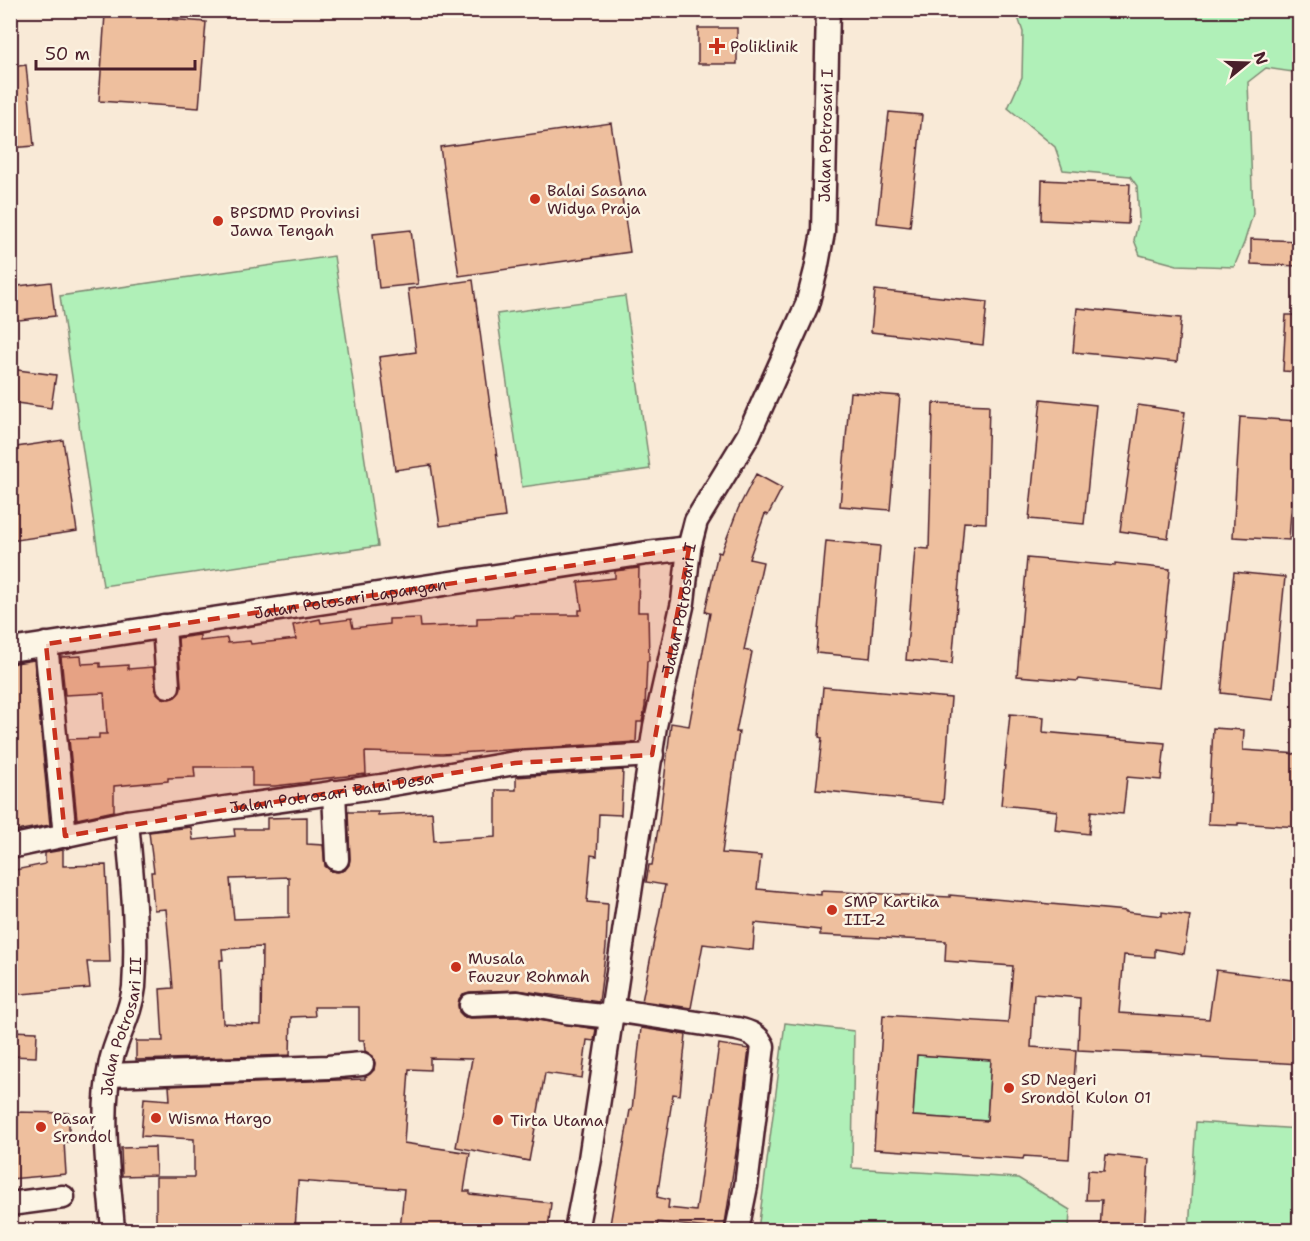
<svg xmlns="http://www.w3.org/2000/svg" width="1310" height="1241" viewBox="0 0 1310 1241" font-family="'Shantell Sans',sans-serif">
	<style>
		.green { fill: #b0f0b8; stroke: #7d8872; stroke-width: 1.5 }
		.building { fill: #eebf9e; stroke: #4a1f2b; stroke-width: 1.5; fill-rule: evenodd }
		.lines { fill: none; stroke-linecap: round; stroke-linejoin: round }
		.street-casing { stroke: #4a1f2b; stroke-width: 27 }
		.street { stroke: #fcf5e5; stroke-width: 22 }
		.marked { fill: #c8321e; fill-opacity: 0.2; stroke: #c8321e; stroke-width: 4.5; stroke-dasharray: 12 8; stroke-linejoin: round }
		.poi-dot { fill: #c8321e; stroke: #fcf5e5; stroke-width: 2 }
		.labels { text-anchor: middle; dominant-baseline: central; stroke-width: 5; stroke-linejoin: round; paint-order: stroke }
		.poi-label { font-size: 16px; fill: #4a1f2b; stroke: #fcf5e5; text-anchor: start }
		.street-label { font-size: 16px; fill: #4a1f2b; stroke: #fcf5e5 }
	</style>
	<rect width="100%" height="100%" fill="#f9ead7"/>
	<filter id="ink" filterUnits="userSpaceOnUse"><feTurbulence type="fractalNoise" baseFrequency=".0167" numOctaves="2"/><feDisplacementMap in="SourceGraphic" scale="12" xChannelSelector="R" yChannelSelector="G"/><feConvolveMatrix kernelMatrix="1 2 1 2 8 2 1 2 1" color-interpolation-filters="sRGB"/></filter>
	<g filter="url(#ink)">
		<g class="green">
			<polygon points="1016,11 1299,11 1299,73 1266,68 1248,82 1253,214 1244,243 1234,267 1177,265 1140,255 1134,240 1139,219 1137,186 1130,176 1063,170 1055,147 1008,108 1022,77 1023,32"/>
			<polygon points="334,256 378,546 103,586 60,296"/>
			<polygon points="625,296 650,469 522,487 497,314"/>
			<polygon points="785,1023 854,1031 852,1168 1018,1178 1070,1210 1069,1230 758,1230"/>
			<polygon points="917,1055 991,1060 987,1121 913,1116"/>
			<polygon points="1196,1122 1299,1129 1299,1230 1189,1230"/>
		</g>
		<g class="building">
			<polygon points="138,10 169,10 169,19 206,22 199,108 99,101 105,14 138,16"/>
			<rect x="698" y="28" width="39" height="36"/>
			<polygon points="26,65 34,146 10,148 10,67"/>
			<polygon points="889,112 922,115 910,227 877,223"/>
			<polygon points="611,123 630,252 459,276 440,147"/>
			<polygon points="1042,180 1130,184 1128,224 1041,220"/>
			<polygon points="411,230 418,284 379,288 373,234"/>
			<polygon points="1251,239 1299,241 1299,266 1251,264"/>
			<polygon points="473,280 505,517 440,526 431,465 395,470 379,357 416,352 408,289"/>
			<polygon points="51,282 55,316 10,321 10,287"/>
			<polygon points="875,290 987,302 983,345 871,332"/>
			<polygon points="1077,308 1181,318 1177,362 1073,352"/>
			<polygon points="1286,315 1299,315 1299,372 1283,371"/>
			<polygon points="10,369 56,375 51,408 10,402"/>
			<polygon points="850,392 900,396 890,510 840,506"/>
			<polygon points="1041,399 1096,405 1084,524 1029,519"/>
			<polygon points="933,403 989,405 986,523 964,522 952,664 906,660 915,548 929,549"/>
			<polygon points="1138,405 1185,412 1168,538 1120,531"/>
			<polygon points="1240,417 1297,421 1289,540 1233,537"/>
			<polygon points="63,440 77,531 10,541 10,448"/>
			<path d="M756,474L782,488L768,515L765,514L749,559L763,562L744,650L752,652L736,732H739L722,853L761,856L757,889L821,895V891L950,897V895L1126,911V912L1162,916V912L1190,916L1184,954L1155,949V957L1124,955L1119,1013L1209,1019L1216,970L1299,981V1064L1202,1058V1056L1078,1050L1080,998L1034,994L1031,1047L1076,1050L1069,1159L1024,1156L1023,1159L874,1149L883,1015L1008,1023L1013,966L945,961L946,941L820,935V930L755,923L753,950L703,944L691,1008L642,1001L665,885L646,882L649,865H652L659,823L671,723L689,726L710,613L705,612L718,552L721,553L738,509ZM917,1055L991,1060L987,1121L913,1116Z"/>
			<polygon points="826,541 880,546 870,658 816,653"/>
			<polygon points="1027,558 1115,566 1115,563 1170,569 1158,688 1079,679 1078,681 1017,676"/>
			<polygon points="639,568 638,612 648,612 649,661 647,661 645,707 642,722 637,722 636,742 442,754 365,752 366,774 310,780 310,782 275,786 252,786 252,767 194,767 195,777 168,778 168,781 114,786 114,811 77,819 69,739 99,738 99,734 107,734 104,693 65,695 61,657 81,656 82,664 100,663 100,667 128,665 128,669 153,667 157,693 163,698 169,699 175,697 180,692 181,686 178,638 200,635 200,641 227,638 228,643 250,641 251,644 296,639 293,625 320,619 321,623 351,619 353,628 389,624 389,619 420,618 421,627 477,625 477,618 513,617 513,615 579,615 579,610 582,610 578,582 615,578 615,571"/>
			<polygon points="1234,572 1285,577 1273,699 1221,693"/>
			<polygon points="34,660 50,825 10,832 10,664"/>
			<polygon points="823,687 951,698 943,803 816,790 822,738 819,737"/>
			<polygon points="1010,714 1044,717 1043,732 1165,743 1161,780 1127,777 1123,814 1091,811 1089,834 1055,830 1057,811 1001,805"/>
			<polygon points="1213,728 1244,730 1243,750 1299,754 1299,827 1238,823 1238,825 1208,824"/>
			<path d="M623,770L621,815L599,814L597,856L591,855L587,902L608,904L606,947L599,1002L517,990L470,992L463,994L459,999L458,1005L459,1012L464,1017L471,1018L517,1017L596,1029L594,1041L587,1040L582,1078L545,1073L529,1161L456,1147L472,1059L430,1058V1070L409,1069L404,1143L470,1153L464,1191H470V1194L551,1203L548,1230H400L404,1189L298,1181L295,1230H156V1177H194V1139L141,1136L144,1098L170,1100L169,1086L365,1079V1077L374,1070L375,1063L373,1056L365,1051L364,1040H359V1007H314L315,1016L291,1017L290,1055L136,1060V1041H163L160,989L173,988L166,909L154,910L151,872H154L149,832L191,827L193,840L235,836L234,829H267V818L307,817V844L323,845L325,866L331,871L338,872L345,870L349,865L350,859L348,812H378V815L432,812L434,841L496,837V790H516V777ZM289,877V917L234,919L230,879ZM262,947L261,1025L223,1023L220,960H223L222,949Z"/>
			<polygon points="63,850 63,866 106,865 110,962 87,962 90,988 10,995 10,871 45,864 45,853"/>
			<polygon points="641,1028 686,1035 680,1095 673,1094 657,1197 669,1200 668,1208 696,1211 719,1044 749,1049 737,1146 724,1230 658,1222 656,1230 609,1230 630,1110 632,1110"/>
			<polygon points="10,1031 37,1032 36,1057 10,1056"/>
			<polygon points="13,1112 69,1113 69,1142 64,1142 66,1174 10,1179 10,1157 13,1157"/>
			<polygon points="155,1147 156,1175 122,1176 121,1148"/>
			<polygon points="1106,1155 1149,1159 1144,1230 1100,1230 1102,1200 1086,1200 1088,1170 1104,1171"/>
		</g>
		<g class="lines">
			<g class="street-casing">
				<g id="street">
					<polyline points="164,626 168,686"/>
					<polyline points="46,644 65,836"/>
					<path id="s1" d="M10,650L647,553L689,548"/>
					<polyline points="334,792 337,859"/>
					<path id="s2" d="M10,847L127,822L381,786L515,763L652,755"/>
					<polyline points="471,1005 518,1003 566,1012 612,1017"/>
					<path d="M613,1010L737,1029C749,1032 757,1034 763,1046L746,1186L737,1230"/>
					<polyline points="109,1075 328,1067 362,1064"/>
					<polyline points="10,1204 63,1197"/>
					<path id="s3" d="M113,1230C109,1175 99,1117 111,1061C117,1036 131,1014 134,987C138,933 132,877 127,822"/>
					<path id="s4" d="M576,1230L590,1159L655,726L683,602L689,548L696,521L748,436L807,305L816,270L823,232L828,10"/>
				</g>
			</g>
			<use href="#street" class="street"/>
		</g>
	</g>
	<path class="marked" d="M689,548L652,755L515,763L65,836L46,644Z"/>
	<g class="poi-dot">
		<path d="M714 37h6v6h6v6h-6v6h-6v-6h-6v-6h6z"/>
		<circle cx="535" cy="199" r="6"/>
		<circle cx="218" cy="221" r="6"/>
		<circle cx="832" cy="910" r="6"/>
		<circle cx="456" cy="967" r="6"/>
		<circle cx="1009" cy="1088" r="6"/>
		<circle cx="156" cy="1118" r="6"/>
		<circle cx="498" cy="1120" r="6"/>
		<circle cx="41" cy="1127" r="6"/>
	</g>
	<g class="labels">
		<g class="poi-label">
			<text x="730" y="46">Poliklinik</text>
			<text x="547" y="190">Balai Sasana<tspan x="547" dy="18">Widya Praja</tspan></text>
			<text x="230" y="212">BPSDMD Provinsi<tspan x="230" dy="18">Jawa Tengah</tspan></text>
			<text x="844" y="901">SMP Kartika<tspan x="844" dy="18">III-2</tspan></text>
			<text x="468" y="958">Musala<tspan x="468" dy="18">Fauzur Rohmah</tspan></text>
			<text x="1021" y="1079">SD Negeri<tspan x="1021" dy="18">Srondol Kulon 01</tspan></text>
			<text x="53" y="1118">Pasar<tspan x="53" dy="18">Srondol</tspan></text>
			<text x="168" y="1118">Wisma Hargo</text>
			<text x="510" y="1120">Tirta Utama</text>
		</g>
		<g class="street-label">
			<text stroke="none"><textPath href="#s4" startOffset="1134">Jalan Potrosari I</textPath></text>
			<text stroke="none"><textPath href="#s1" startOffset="344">Jalan Potosari Lapangan</textPath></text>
			<text stroke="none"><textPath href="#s4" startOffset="630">Jalan Potrosari I</textPath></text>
			<text stroke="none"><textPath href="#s2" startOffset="326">Jalan Potrosari Balai Desa</textPath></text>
			<text stroke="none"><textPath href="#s3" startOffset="206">Jalan Potrosari II</textPath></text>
		</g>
	</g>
	<rect width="1310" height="1241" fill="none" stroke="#fcf5e5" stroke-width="36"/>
	<rect x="18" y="18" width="1274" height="1205" fill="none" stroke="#4a1f2b" stroke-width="2" filter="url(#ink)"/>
	<g transform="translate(1247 63) rotate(71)" stroke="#fcf5e5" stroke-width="4.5" paint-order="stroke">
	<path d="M0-4.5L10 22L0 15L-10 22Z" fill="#4a1f2b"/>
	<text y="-9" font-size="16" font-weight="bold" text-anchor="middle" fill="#4a1f2b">N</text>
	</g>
	<path d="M36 60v9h159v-9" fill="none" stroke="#4a1f2b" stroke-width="3"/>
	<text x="45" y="60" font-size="18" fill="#4a1f2b" stroke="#fcf5e5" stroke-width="4.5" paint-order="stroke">50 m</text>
</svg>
